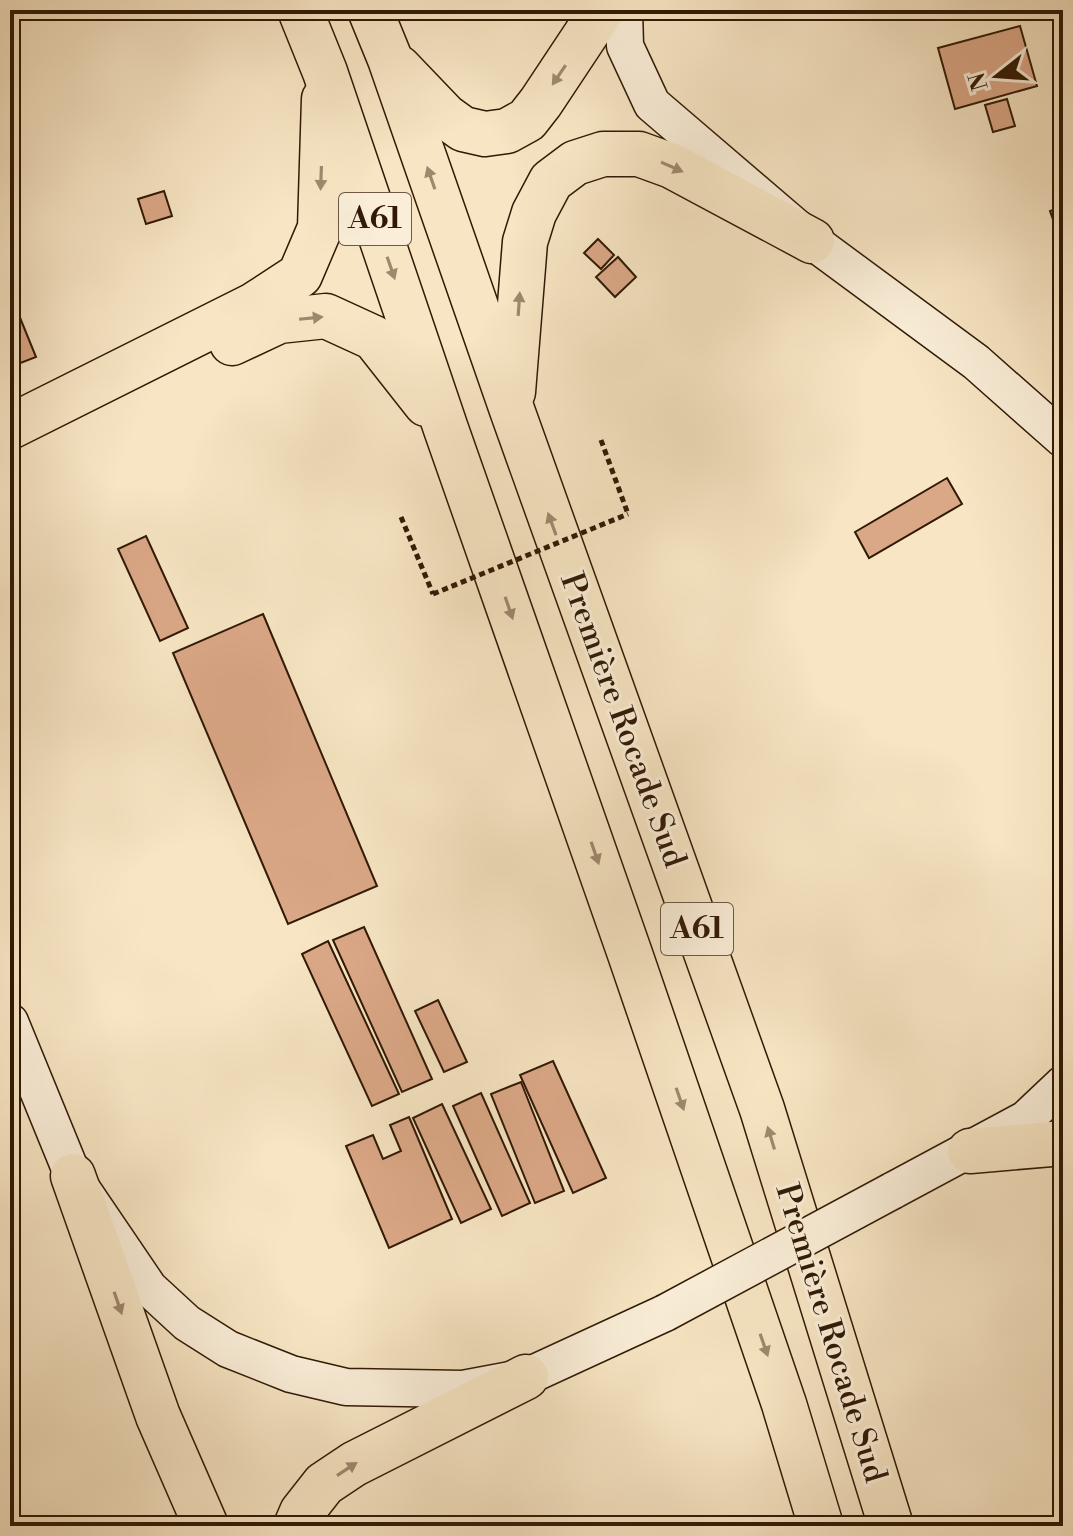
<svg xmlns="http://www.w3.org/2000/svg" width="1073" height="1536" viewBox="0 0 1073 1536" font-family="'Libre Bodoni',serif">
	<style>
		.building { fill: #dba887; stroke: #311905; stroke-width: 2 }
		.lines { fill: none; stroke-linecap: round; stroke-linejoin: round }
		.secondary-casing { stroke: #311905; stroke-width: 39 }
		.highway-casing { stroke: #311905; stroke-width: 47 }
		.path { stroke: #311905; stroke-width: 5; stroke-dasharray: 6 4; stroke-linecap: butt }
		.secondary { stroke: #faeed8; stroke-width: 36 }
		.highway { stroke: #f7e5c3; stroke-width: 44 }
		.secondary-bridge-casing { stroke: #311905; stroke-width: 39; stroke-linecap: butt }
		.path-bridge { stroke: #311905; stroke-width: 5; stroke-dasharray: 6 4; stroke-linecap: butt }
		.secondary-bridge { stroke: #faeed8; stroke-width: 36 }
		.oneway { fill: #9e896e }
		.labels { text-anchor: middle; dominant-baseline: central; stroke-width: 6; stroke-linejoin: round; paint-order: stroke }
		.shield { fill: #faeed8; stroke: #6d5944; stroke-width: 2 }
		.shield-label { font-size: 30px; font-weight: bold; fill: #311905 }
		.street-label { font-size: 32px; fill: #311905; stroke: #faeed8 }
	</style>
	<rect width="100%" height="100%" fill="#f7e5c3"/>
	<filter id="stains"><feTurbulence type="fractalNoise" baseFrequency=".0025" numOctaves="4"/><feColorMatrix values="0 0 0 0 .2 0 0 0 0 .09 0 0 0 0 .02 0 0 0 .5 -.17"/></filter>
	<radialGradient id="worn" r=".72"><stop offset=".6" stop-color="#630" stop-opacity="0"/><stop offset="1" stop-color="#630" stop-opacity=".3"/></radialGradient>
	<g class="building">
		<polygon points="10,10 35,10 10,20"/>
		<polygon points="877,10 903,10 880,17"/>
		<polygon points="1020,26 1037,86 955,109 938,48"/>
		<polygon points="1007,99 1015,126 993,132 985,105"/>
		<polygon points="164,191 172,216 146,224 138,199"/>
		<polygon points="1063,206 1063,242 1061,242 1050,211"/>
		<polygon points="598,239 614,255 601,269 584,253"/>
		<polygon points="618,257 636,277 615,297 596,277"/>
		<polygon points="10,293 36,357 10,367"/>
		<polygon points="947,478 962,504 869,558 855,532"/>
		<polygon points="146,536 188,628 160,641 118,549"/>
		<polygon points="263,614 377,886 288,924 173,653"/>
		<polygon points="364,927 432,1079 402,1092 333,940"/>
		<polygon points="328,941 399,1094 372,1106 302,954"/>
		<polygon points="438,1000 467,1062 444,1072 415,1011"/>
		<polygon points="553,1061 606,1178 573,1193 520,1075"/>
		<polygon points="521,1082 564,1191 535,1203 491,1094"/>
		<polygon points="481,1093 530,1203 502,1216 453,1106"/>
		<polygon points="442,1104 491,1209 461,1223 413,1118"/>
		<polygon points="409,1117 452,1219 389,1248 346,1146 373,1135 383,1159 401,1151 390,1125"/>
	</g>
	<g class="lines">
		<g class="secondary-casing">
			<g id="secondary">
				<polyline points="624,10 625,46 652,104 812,241 976,362 1063,439"/>
				<polyline points="10,1022 73,1176 149,1288 187,1323 228,1349 291,1374 346,1387 463,1389 526,1377 665,1313"/>
				<polyline points="892,1191 1026,1119 1063,1084"/>
			</g>
		</g>
		<g class="highway-casing">
			<g id="highway">
				<polyline points="300,10 325,72 446,429 630,954 784,1404 821,1526"/>
				<polyline points="370,10 390,59 512,410 762,1109 891,1526"/>
				<polyline points="399,68 445,116 463,129 485,134 507,131 527,120 541,102 602,10"/>
				<polyline points="232,343 279,321 326,316 374,338 426,404"/>
				<polyline points="513,392 525,242 534,213 551,181 575,163 603,154 639,154 672,166 812,241"/>
				<polyline points="10,427 254,305 300,275 320,228 324,99"/>
				<polyline points="970,1151 1063,1143"/>
				<polyline points="73,1176 158,1416 206,1526"/>
				<polyline points="296,1526 302,1512 324,1484 354,1464 526,1377"/>
			</g>
		</g>
		<g class="path">
			<polyline points="601,440 628,514"/>
			<polyline points="401,517 433,594"/>
		</g>
		<use href="#secondary" class="secondary"/>
		<use href="#highway" class="highway"/>
		<g class="secondary-bridge-casing">
			<polyline id="secondary-bridge" points="665,1313 892,1191"/>
		</g>
		<polyline class="path-bridge" points="433,594 628,514"/>
		<use href="#secondary-bridge" class="secondary-bridge"/>
	</g>
	<defs><path id="oneway-solid" d="M-6-.8H1V-3.2L6.5 0L1 3.2V.8H-6Z" transform="scale(2)"/></defs>
	<g class="oneway">
		<use href="#oneway-solid" transform="translate(559 75) rotate(124)"/>
		<use href="#oneway-solid" transform="translate(672 167) rotate(24)"/>
		<use href="#oneway-solid" transform="translate(321 178) rotate(92)"/>
		<use href="#oneway-solid" transform="translate(431 178) rotate(-109)"/>
		<use href="#oneway-solid" transform="translate(391 268) rotate(71)"/>
		<use href="#oneway-solid" transform="translate(519 304) rotate(-86)"/>
		<use href="#oneway-solid" transform="translate(311 318) rotate(-6)"/>
		<use href="#oneway-solid" transform="translate(552 524) rotate(-110)"/>
		<use href="#oneway-solid" transform="translate(509 608) rotate(71)"/>
		<use href="#oneway-solid" transform="translate(595 853) rotate(71)"/>
		<use href="#oneway-solid" transform="translate(680 1099) rotate(71)"/>
		<use href="#oneway-solid" transform="translate(771 1138) rotate(-107)"/>
		<use href="#oneway-solid" transform="translate(118 1303) rotate(71)"/>
		<use href="#oneway-solid" transform="translate(764 1345) rotate(71)"/>
		<use href="#oneway-solid" transform="translate(347 1469) rotate(-33)"/>
	</g>
	<g class="labels">
		<g class="shield">
			<rect x="339" y="193" width="72" height="52" rx="6"/>
			<rect x="661" y="903" width="72" height="52" rx="6"/>
		</g>
		<g class="shield-label">
			<text x="375" y="219">A61</text>
			<text x="697" y="929">A61</text>
		</g>
		<g class="street-label">
			<text transform="translate(623 720) rotate(70)">Première Rocade Sud</text>
			<text transform="translate(831 1333) rotate(73)">Première Rocade Sud</text>
		</g>
	</g>
	<rect width="1073" height="1536" fill="none" stroke="#f7e5c3" stroke-width="40"/>
	<rect x="12" y="12" width="1049" height="1512" fill="none" stroke="#311905" stroke-width="4"/>
	<rect x="20" y="20" width="1033" height="1496" fill="none" stroke="#311905" stroke-width="2"/>
	<g transform="translate(997 76) rotate(253)" stroke="#faeed8" stroke-width="6" paint-order="stroke">
	<path d="M0-6L14 30L0 20L-14 30Z" fill="#311905"/>
	<text y="-12" font-size="22" font-weight="bold" text-anchor="middle" fill="#311905">N</text>
	</g>
	<rect width="100%" height="100%" filter="url(#stains)"/>
	<rect width="100%" height="100%" fill="url(#worn)"/>
</svg>
